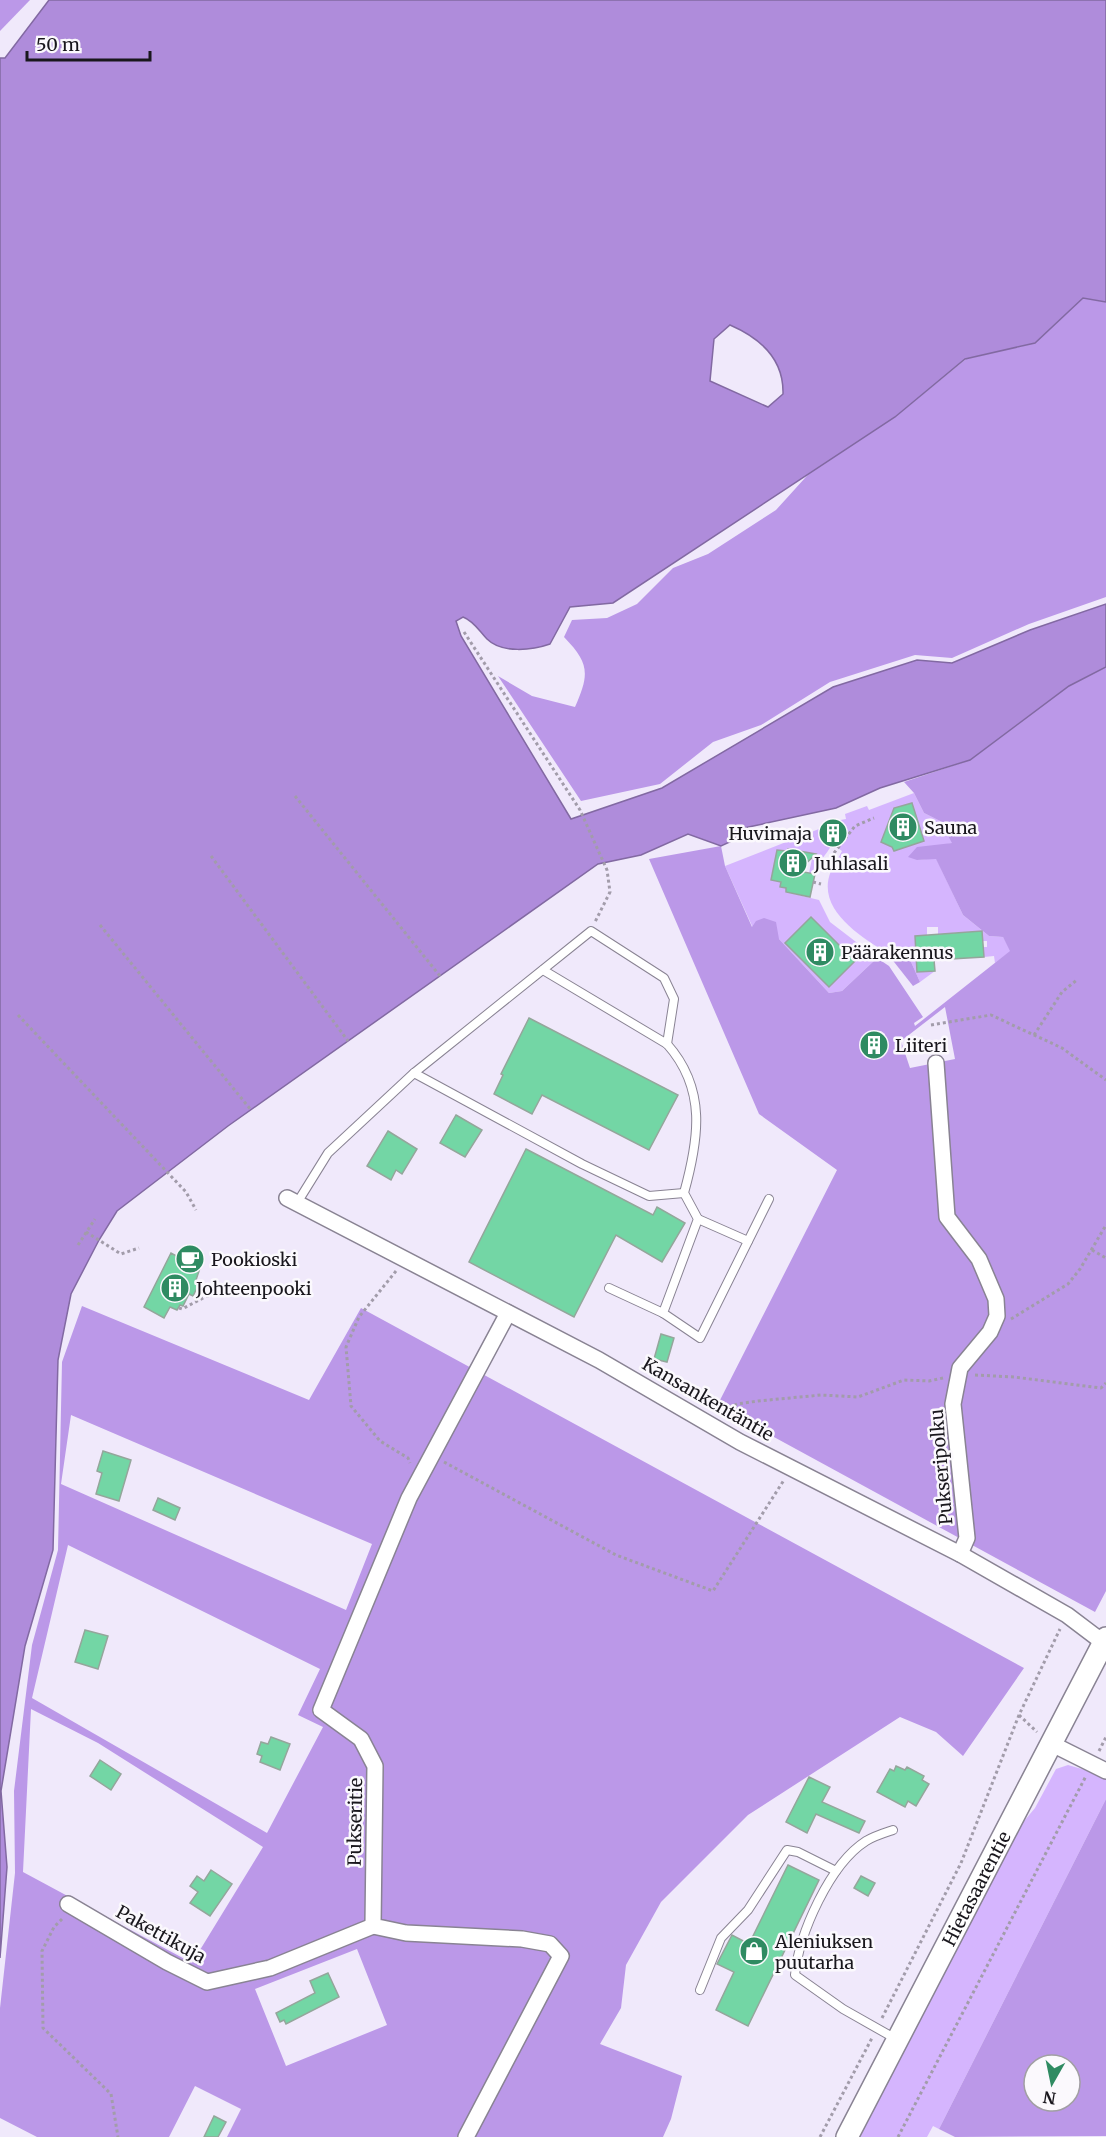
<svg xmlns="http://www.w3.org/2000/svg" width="1106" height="2137" viewBox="0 0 1106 2137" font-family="Merriweather,serif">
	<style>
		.green { fill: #d5b5fe }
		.forest { fill: #bb98e8; fill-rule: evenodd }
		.water { fill: #af8cdb; stroke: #8269a2; stroke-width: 1.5; fill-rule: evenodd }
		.building { fill: #73d6a5; stroke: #94a69b; stroke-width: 1.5 }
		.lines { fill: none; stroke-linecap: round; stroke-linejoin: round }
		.lane-casing { stroke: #898393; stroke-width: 10 }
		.street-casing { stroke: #898393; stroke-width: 18 }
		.secondary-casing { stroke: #898393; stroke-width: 24 }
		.path { stroke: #a29caa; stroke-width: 3; stroke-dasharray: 3 3; stroke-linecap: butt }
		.lane { stroke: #fff; stroke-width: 8 }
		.street { stroke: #fff; stroke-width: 15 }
		.secondary { stroke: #fff; stroke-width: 21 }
		.labels { text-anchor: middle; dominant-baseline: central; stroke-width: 5; stroke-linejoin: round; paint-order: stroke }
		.poi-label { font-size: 18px; fill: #19171d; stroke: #fbf9fd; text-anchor: start }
		.street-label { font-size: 18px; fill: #19171d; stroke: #fbf9fd }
	</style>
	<rect width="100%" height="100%" fill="#f0e9fb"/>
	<g class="green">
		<path d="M914,793L924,813L940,821L953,843L936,846L917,860L936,858L963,915L989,936L1003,937L1011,951L995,963L994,956L984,957L983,947H987V941H983L982,931L938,934V927H927V935L915,936L917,972L935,971L920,982L907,953L892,951L887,953C861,937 815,909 831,871C834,864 839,857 842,851L832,844C826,856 818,861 815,874L809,873L813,854L778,850L772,880L781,882L780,887L786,888V892L819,900L830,922L877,958L842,991L829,993L779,939L753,928L725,866L824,827V823L846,819L845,814L867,806L869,810Z"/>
		<polygon points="1068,1765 1106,1776 1106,1799 939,2129 933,2126 927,2137 858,2137 1015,1832 1035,1808 1056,1769"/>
	</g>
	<g class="forest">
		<polygon points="0,0 30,0 0,31"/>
		<path d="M1083,298L1106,302V597L1029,624L952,658L915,655L830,682L761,725L713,742L660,784L581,801L498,676L532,696L575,707C590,673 589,663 564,637L572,620L607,618L637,604L673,568L708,554L776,510L814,468L895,417L966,359L1035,343Z"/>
		<path d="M1106,667V1591L1095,1612L717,1406L837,1170L759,1114L649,859L721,846L725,866L752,927L756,921L764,918L776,922L779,939L829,993L842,991L877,958L889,966L923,1017L914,1023L915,1026L1010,951L1003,937L989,936L963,915L936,859L917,860L908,857L917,847L952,843L940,821L924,813L914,793L904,782L970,760L1069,686ZM945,1007L955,1059L910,1068L901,1041ZM881,1031L885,1034L886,1049L864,1050L870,1033Z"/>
		<polygon points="892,951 907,953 920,982 913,986 887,953"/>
		<path d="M82,1306L309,1400L361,1308L1024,1668L963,1756L936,1732L900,1717L748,1815L661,1902L626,1965L621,2008L600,2044L682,2076L671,2119L663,2137H227L241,2109L195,2086L169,2137H37L0,2118V2008L15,1873L14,1791L32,1645L58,1550L62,1362ZM71,1415L372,1544L346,1610L61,1484ZM68,1545L320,1669L298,1715L323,1727L267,1833L32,1698ZM31,1709L98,1743L263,1847L192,1963L23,1872ZM357,1949L387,2025L286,2066L255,1989Z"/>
		<path d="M1106,1799V2136L955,2137L939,2129ZM1034,2065H1070V2101H1034Z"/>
	</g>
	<path class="water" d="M49,0H1106V302L1083,298L1035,343L965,359L895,417L613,603L570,607L550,644C533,650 502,654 487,639C480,632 474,621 463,617L456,621L461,636L571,819L662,788L833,687L917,660L952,663L1030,630L1106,604V667L1069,686L970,760L880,788L836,808L744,828L732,841L721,846L688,834L641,855L598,864L228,1126L117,1211L99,1240L71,1294L58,1360L53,1550L25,1646L1,1791L7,1867L0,1958V58H5ZM730,325C760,338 784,359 783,394L768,407L710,381L714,339Z"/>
	<g class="building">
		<polygon points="912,803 924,841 894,851 892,847 881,842 894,808"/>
		<polygon points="839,822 841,839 826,841 824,823"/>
		<polygon points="788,849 816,854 798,871 815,874 810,897 786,892 786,888 780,887 781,882 771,880 777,850 787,851"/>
		<polygon points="811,917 855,961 829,987 785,943"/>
		<polygon points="982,931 984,957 934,960 935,971 917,972 915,936"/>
		<polygon points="529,1018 678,1095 649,1150 542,1095 532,1114 494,1094 503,1075 501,1074"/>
		<polygon points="456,1115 482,1130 465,1157 440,1143"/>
		<polygon points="388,1131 417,1149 402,1174 396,1170 391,1180 367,1166"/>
		<polygon points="526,1149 653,1215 657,1207 685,1223 662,1262 616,1235 574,1317 469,1262"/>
		<polygon points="196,1252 191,1263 200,1268 196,1280 200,1282 193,1296 189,1294 183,1306 180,1305 177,1310 170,1307 164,1318 144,1307 171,1253 180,1258"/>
		<polygon points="661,1334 674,1338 667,1362 654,1359"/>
		<polygon points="103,1451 131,1460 119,1501 96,1494 102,1473 97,1471"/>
		<polygon points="158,1498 180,1508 175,1520 153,1510"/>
		<polygon points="85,1630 108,1636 98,1669 75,1662"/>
		<polygon points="271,1737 290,1744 280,1770 260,1762 262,1756 257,1754 261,1742 268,1744"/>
		<polygon points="100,1760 121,1774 111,1790 90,1776"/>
		<polygon points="896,1766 905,1770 907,1767 924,1776 922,1780 929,1784 916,1806 908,1801 905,1807 877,1792 890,1769 894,1771"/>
		<polygon points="809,1777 830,1787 822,1802 865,1821 859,1833 816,1814 807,1833 786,1822"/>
		<polygon points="788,1865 819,1880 748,2026 716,2010 734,1972 717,1964 732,1935 749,1944"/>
		<polygon points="211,1870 232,1884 210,1916 190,1903 198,1892 190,1886 197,1876 204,1881"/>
		<polygon points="861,1876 875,1883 868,1896 854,1888"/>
		<polygon points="328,1973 339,1997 286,2024 284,2020 280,2022 276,2013 315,1993 310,1981"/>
		<polygon points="214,2116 226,2122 218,2137 204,2137"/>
	</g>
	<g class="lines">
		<g class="lane-casing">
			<g id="lane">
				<path d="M543,970L667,1044C707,1089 699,1139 684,1193L698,1219L663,1313L700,1338L769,1199"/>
				<polyline points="414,1073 582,1164 649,1196 684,1193"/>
				<polyline points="297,1203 328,1153 414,1073 591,931 664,978 674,999 667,1044"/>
				<polyline points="698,1219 748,1241"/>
				<polyline points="609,1288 663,1313"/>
				<path d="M893,1830C884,1833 874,1836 866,1841C830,1864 799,1933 795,1975L843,2009L896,2039"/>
				<polyline points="700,1990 721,1938 748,1910 787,1850 798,1852 836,1871"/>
			</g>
		</g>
		<g class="street-casing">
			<g id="street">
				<polyline points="936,1063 947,1217 979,1259 996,1299 997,1316 990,1332 960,1368 953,1404 967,1538 960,1554"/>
				<polyline points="287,1198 599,1360 740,1442 960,1554 1067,1615 1104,1643"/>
				<polyline points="1050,1743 1106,1771"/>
				<polyline points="68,1904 167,1962 207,1982 270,1968 373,1926"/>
				<polyline points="466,2137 561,1956 550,1944 522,1939 406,1933 373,1926 375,1766 361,1739 321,1710 409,1498 508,1313"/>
			</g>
		</g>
		<g class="secondary-casing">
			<g id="secondary">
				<path id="s1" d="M847,2137L1106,1638"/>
			</g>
		</g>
		<g class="path">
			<polyline points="464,632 580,810 607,870 610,892 595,922"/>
			<polyline points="295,796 440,976"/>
			<polyline points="834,853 855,826 874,818"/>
			<polyline points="211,856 348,1041"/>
			<polyline points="813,882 821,884"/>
			<polyline points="100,925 251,1110"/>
			<polyline points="18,1015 186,1192 196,1210"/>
			<polyline points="931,1025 991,1015 1062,1048 1106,1080"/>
			<polyline points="1034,1035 1062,992 1078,979"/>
			<polyline points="86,1232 121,1254 139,1248"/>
			<polyline points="78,1245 95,1219"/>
			<polyline points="1092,1250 1106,1258"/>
			<polyline points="396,1271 359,1317 346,1347 351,1406 380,1441 408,1458 410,1463"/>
			<polyline points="179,1308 182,1309 207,1296 223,1294"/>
			<polyline points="1011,1319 1068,1284 1080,1269 1106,1225"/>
			<polyline points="975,1375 1014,1377 1101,1388 1106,1383"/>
			<polyline points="718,1413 737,1404 758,1401 821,1395 858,1397 904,1380 929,1381 943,1378"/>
			<polyline points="444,1462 616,1555 713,1591 784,1480"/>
			<polyline points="1019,1715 1037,1732"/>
			<polyline points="1099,1751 1106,1737"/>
			<polyline points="62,1919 54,1927 42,1951 43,2028 111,2094 118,2137"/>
			<polyline points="882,2018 961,1863 1019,1715 1060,1629"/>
			<polyline points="820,2137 872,2038"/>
			<polyline points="898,2137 1086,1776"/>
		</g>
		<use href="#lane" class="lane"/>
		<use href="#street" class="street"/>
		<use href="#secondary" class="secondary"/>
	</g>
	<defs>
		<g id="building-disc" transform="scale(1.5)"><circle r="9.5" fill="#2f8b62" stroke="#fbf9fd"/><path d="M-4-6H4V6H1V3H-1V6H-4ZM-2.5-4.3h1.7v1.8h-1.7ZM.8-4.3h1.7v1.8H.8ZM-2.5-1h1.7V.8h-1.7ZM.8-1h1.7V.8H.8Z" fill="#fff"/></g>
		<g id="cafe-disc" transform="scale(1.5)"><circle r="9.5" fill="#2f8b62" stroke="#fbf9fd"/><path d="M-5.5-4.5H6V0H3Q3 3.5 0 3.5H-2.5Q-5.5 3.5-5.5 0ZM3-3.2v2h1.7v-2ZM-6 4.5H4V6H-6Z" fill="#fff"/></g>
		<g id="shop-disc" transform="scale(1.5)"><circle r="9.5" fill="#2f8b62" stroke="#fbf9fd"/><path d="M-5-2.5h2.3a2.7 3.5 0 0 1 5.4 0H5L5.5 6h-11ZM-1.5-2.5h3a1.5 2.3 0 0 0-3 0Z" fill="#fff"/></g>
	</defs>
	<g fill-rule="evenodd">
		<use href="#building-disc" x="903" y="827"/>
		<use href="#building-disc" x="833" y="833"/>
		<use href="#building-disc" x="793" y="863"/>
		<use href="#building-disc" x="820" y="952"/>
		<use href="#building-disc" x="874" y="1045"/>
		<use href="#cafe-disc" x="190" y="1259"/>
		<use href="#building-disc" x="175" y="1288"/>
		<use href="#shop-disc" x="754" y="1951"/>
	</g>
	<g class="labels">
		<g class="poi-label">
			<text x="924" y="827">Sauna</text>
			<text x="812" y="833" text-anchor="end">Huvimaja</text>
			<text x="814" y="863">Juhlasali</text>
			<text x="841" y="952">Päärakennus</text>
			<text x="895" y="1045">Liiteri</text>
			<text x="211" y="1259">Pookioski</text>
			<text x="196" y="1288">Johteenpooki</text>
			<text x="775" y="1941">Aleniuksen<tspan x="775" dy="21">puutarha</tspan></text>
		</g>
		<g class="street-label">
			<text transform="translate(708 1399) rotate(30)">Kansankentäntie</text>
			<text transform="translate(941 1467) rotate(-95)">Pukseripolku</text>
			<text transform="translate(355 1822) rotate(-89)">Pukseritie</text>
			<text stroke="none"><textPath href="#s1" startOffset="280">Hietasaarentie</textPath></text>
			<text transform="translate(161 1934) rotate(29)">Pakettikuja</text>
		</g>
	</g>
	<g transform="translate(1052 2083) rotate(189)"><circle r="28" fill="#fbf9fd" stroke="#a19fa3" stroke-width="1.5"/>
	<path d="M0-4.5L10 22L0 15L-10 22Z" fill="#2f8b62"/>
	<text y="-9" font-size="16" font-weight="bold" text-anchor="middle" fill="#19171d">N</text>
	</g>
	<path d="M27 51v9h123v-9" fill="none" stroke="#19171d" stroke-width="3"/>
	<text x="36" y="51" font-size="18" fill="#19171d" stroke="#fbf9fd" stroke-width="4.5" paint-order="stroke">50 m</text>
</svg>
